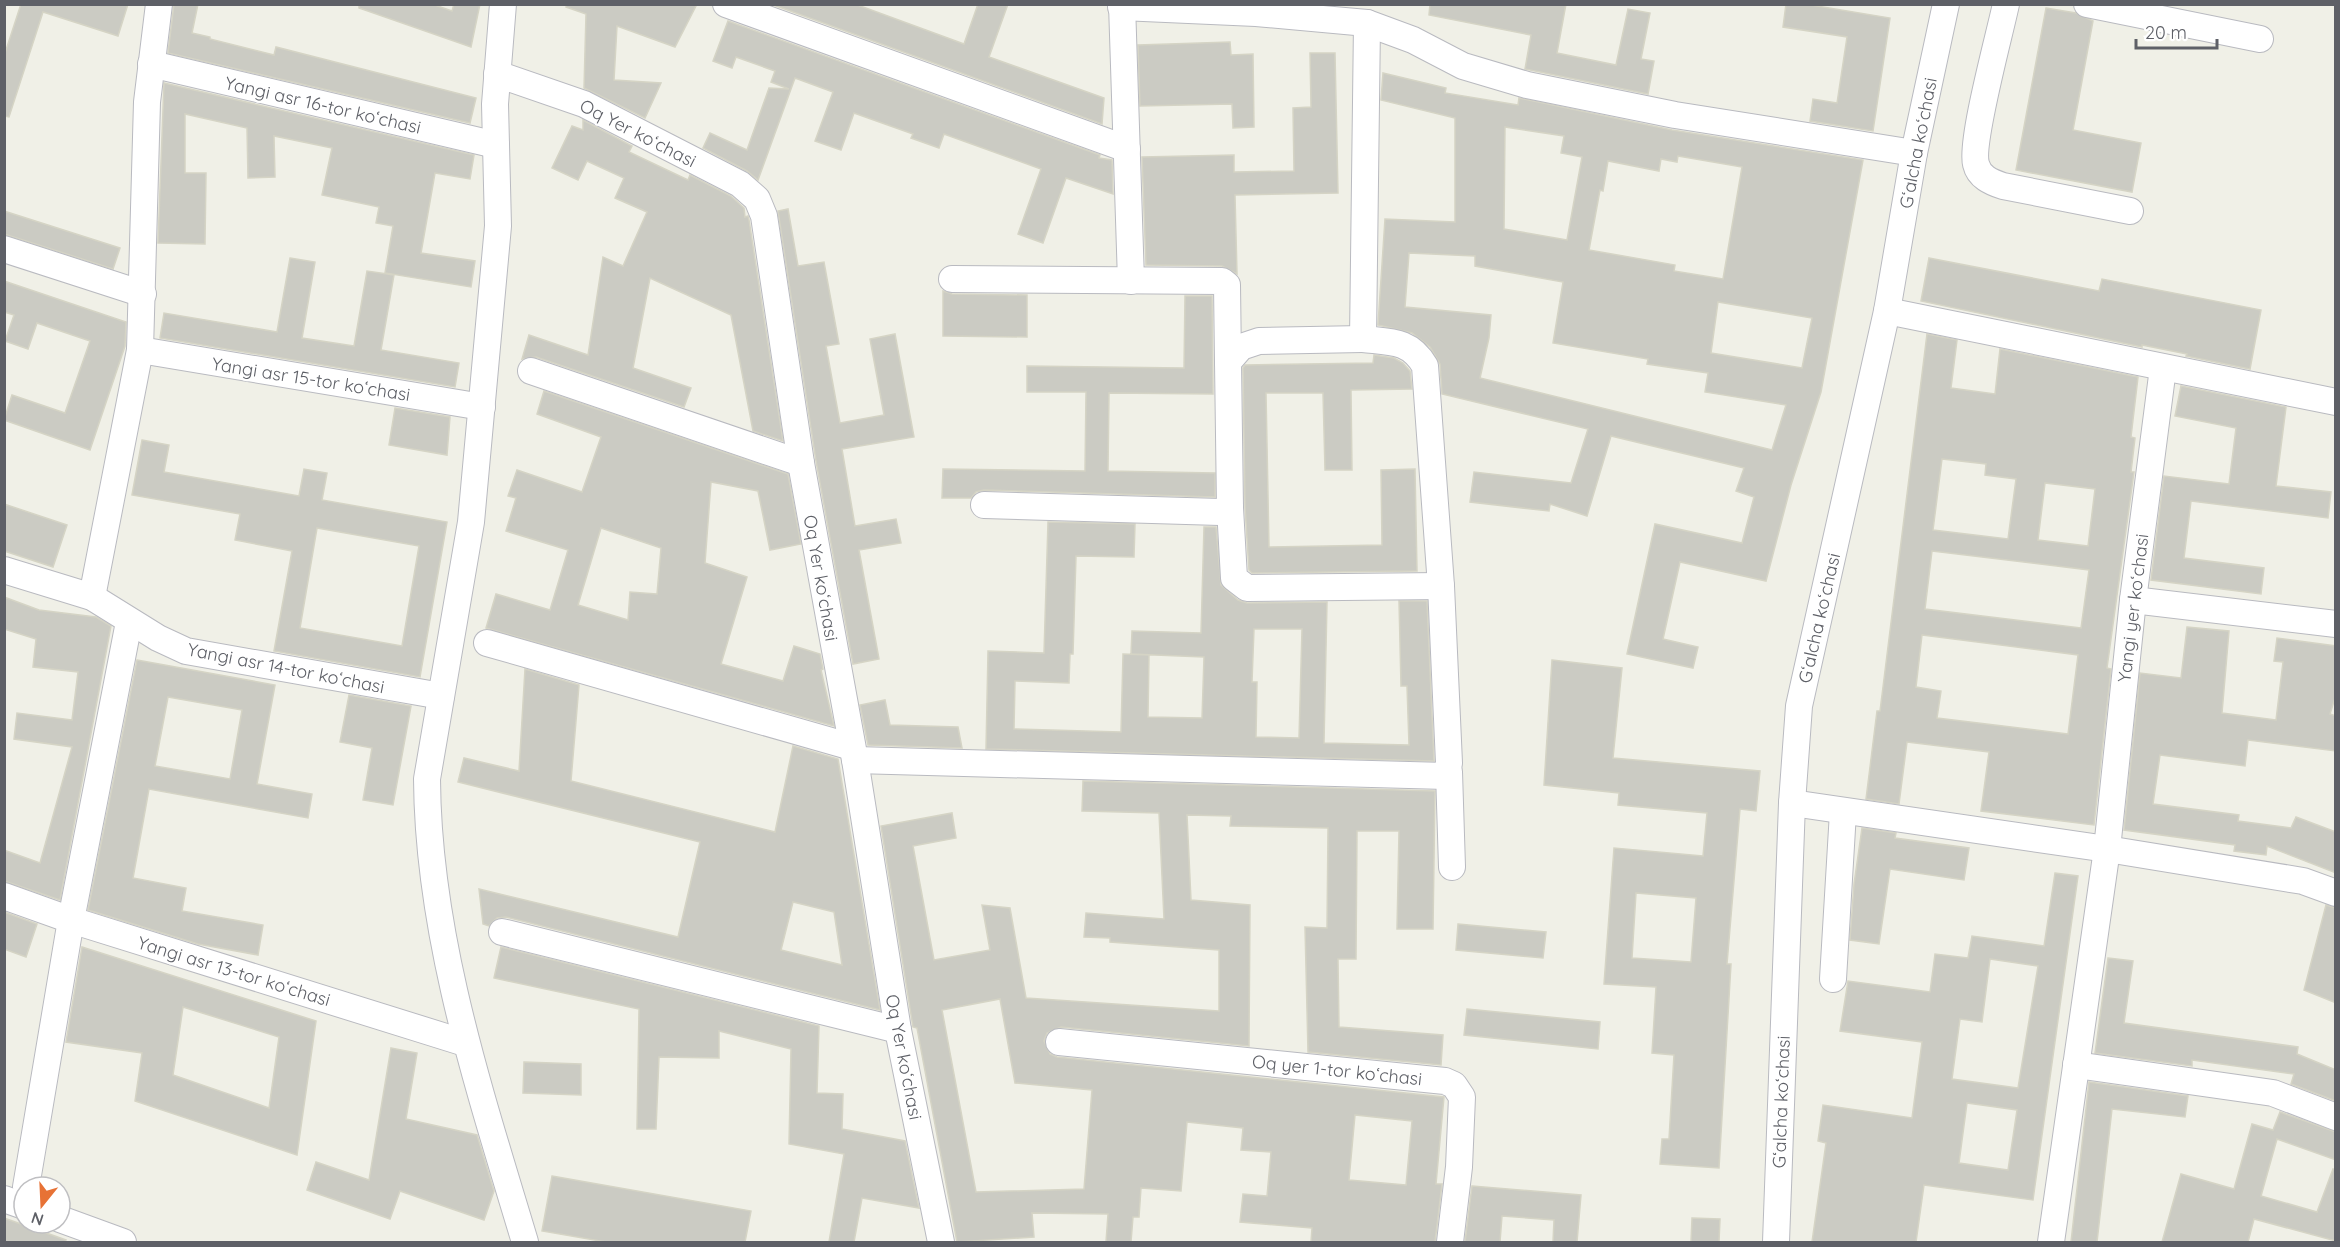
<svg xmlns="http://www.w3.org/2000/svg" width="2340" height="1247" viewBox="0 0 2340 1247" font-family="Quicksand,sans-serif">
	<style>
		.building { fill: #cbcbc3; stroke: #d5d4c5; stroke-width: 1.5; fill-rule: evenodd }
		.lines { fill: none; stroke-linecap: round; stroke-linejoin: round }
		.minor-casing { stroke: #b9bac0; stroke-width: 28 }
		.minor { stroke: #fff; stroke-width: 26 }
		.labels { text-anchor: middle; dominant-baseline: central; stroke-width: 4.5; stroke-linejoin: round; paint-order: stroke }
		.street-label { font-size: 18px; fill: #5e6067; stroke: #fff }
	</style>
	<rect width="100%" height="100%" fill="#f0f0e7"/>
	<g class="building">
		<polygon points="21,4 128,4 118,36 43,12 9,117 4,116 4,56"/>
		<polygon points="174,4 198,4 192,33 210,37 210,39 274,55 276,47 476,98 470,123 168,53"/>
		<polygon points="359,4 432,4 452,11 454,4 480,4 471,47 359,8"/>
		<polygon points="567,4 697,4 675,47 617,26 614,80 661,83 645,118 584,88 586,14 566,7"/>
		<polygon points="771,4 855,4 964,44 978,4 1008,4 989,57 1104,98 1102,124"/>
		<polygon points="1430,4 1566,4 1557,53 1616,65 1628,9 1650,13 1641,59 1654,61 1648,94 1525,69 1531,35 1429,15"/>
		<polygon points="1786,4 1805,4 1890,18 1873,131 1810,121 1813,99 1837,103 1847,37 1783,27"/>
		<polygon points="2046,8 2076,13 2093,21 2073,130 2141,143 2132,192 2016,170"/>
		<polygon points="728,21 1100,155 1099,158 1112,160 1113,194 1066,178 1043,243 1018,234 1041,169 944,134 939,148 911,138 913,134 854,113 841,150 815,141 833,92 795,78 758,180 747,171 703,148 710,133 747,150 769,88 789,89 771,82 775,71 736,57 732,68 713,61"/>
		<polygon points="1230,42 1231,55 1253,54 1254,127 1233,128 1232,104 1140,106 1138,45"/>
		<polygon points="1310,53 1335,53 1338,193 1235,195 1237,274 1222,266 1146,265 1142,157 1234,155 1234,172 1294,171 1293,108 1311,107"/>
		<path d="M1383,73L1446,88L1445,93L1518,105L1519,98L1672,130L1863,160L1821,392L1791,485L1766,581L1680,562L1663,639L1698,647L1693,668L1627,654L1655,524L1742,543L1754,497L1736,491L1744,468L1611,436L1587,516L1550,504L1549,511L1470,502L1474,472L1571,483L1588,429L1442,394L1440,364L1430,347L1412,333L1378,325L1385,219L1455,222V118L1381,100ZM1505,127L1564,136L1561,153L1582,157L1567,240L1504,229ZM1678,156L1742,167L1723,279L1674,271L1675,265L1589,250L1600,190L1603,191L1608,161L1659,171L1661,159L1677,162ZM1409,253L1475,256V266L1563,282L1553,343L1648,359L1647,364L1708,373L1705,392L1786,405L1772,450L1480,378L1489,338L1491,315L1405,307ZM1718,302L1812,318L1802,368L1711,353Z"/>
		<polygon points="164,83 474,155 470,179 435,173 421,253 475,261 471,287 385,273 393,226 376,223 379,207 322,195 332,148 274,136 275,177 248,178 247,128 185,114 185,173 206,173 205,244 158,243"/>
		<polygon points="583,120 632,146 629,152 688,180 690,175 731,196 744,208 745,217 748,216 749,220 783,441 753,431 731,315 650,278 633,368 691,388 684,407 536,357 522,359 529,335 588,355 603,257 623,266 647,212 615,198 624,178 587,161 578,180 552,168 572,126 583,130"/>
		<polygon points="788,209 798,266 824,262 839,344 826,346 840,423 884,415 870,339 895,334 914,437 842,449 855,526 896,519 901,543 859,550 879,659 853,664 816,461 778,211"/>
		<polygon points="4,211 120,248 113,269 4,234"/>
		<polygon points="290,258 315,262 302,338 354,346 367,271 394,275 381,350 459,363 455,387 160,338 164,313 277,332"/>
		<polygon points="1929,258 2099,291 2102,279 2261,310 2250,369 2186,356 2187,354 2142,345 2142,347 1921,301"/>
		<polygon points="4,281 126,322 125,346 90,450 4,420 12,395 65,413 90,341 37,323 28,349 5,341 14,315 4,312"/>
		<polygon points="943,291 952,294 1027,295 1027,337 943,336"/>
		<polygon points="1185,296 1212,296 1213,394 1109,393 1108,471 1215,473 1215,497 984,490 976,492 971,498 942,498 943,469 1085,471 1086,392 1027,392 1027,366 1184,368"/>
		<path d="M1927,334L1957,340L1951,388L1995,394L2000,349L2138,377L2131,437L2135,438L2131,472H2134L2107,668L2111,669L2094,825L1981,811L1989,752L1907,742L1899,804L1866,799L1877,711H1880ZM1942,459L1986,464L1985,475L2016,479L2008,539L1933,530ZM2045,483L2095,489L2088,546L2038,540ZM1932,551L2089,570L2081,628L1925,609ZM1922,635L2078,655L2068,734L1937,718L1941,691L1916,687Z"/>
		<polygon points="1374,355 1394,358 1403,363 1410,371 1412,389 1351,390 1352,470 1325,470 1323,393 1266,393 1269,547 1382,545 1381,470 1415,469 1417,571 1252,573 1249,570 1245,507 1243,368 1245,365 1373,363"/>
		<polygon points="2181,386 2286,407 2276,486 2331,492 2328,518 2191,501 2184,558 2264,568 2261,594 2151,580 2164,476 2229,484 2236,428 2175,416"/>
		<path d="M544,391L788,474L801,544L770,550L758,491L711,482L705,563L747,577L721,664L783,681L794,646L820,654L823,669L821,670L834,726L486,628L496,594L550,610L568,550L506,531L516,498L508,496L517,470L582,492L601,437L537,414ZM601,528L661,548L657,594L630,592L628,620L578,605Z"/>
		<polygon points="395,408 450,417 447,455 389,445"/>
		<path d="M142,440L169,445L164,472L299,496L304,469L327,473L322,500L447,522L420,677L274,651L292,551L235,540L240,514L132,495ZM317,528L419,546L402,646L300,628Z"/>
		<polygon points="4,504 67,525 53,567 4,551"/>
		<path d="M1048,522L1135,524L1134,557L1076,556L1073,654H1070L1069,683L1015,681L1014,729L1121,732L1123,654L1149,655L1148,717L1202,718L1204,657L1131,654L1132,631L1201,633L1204,527H1216L1221,585L1238,600L1247,603L1327,602L1324,743L1409,745L1407,686H1401L1399,601H1427L1434,761L986,749L988,651L1044,653ZM1254,629H1302L1299,738L1256,737L1257,682H1252Z"/>
		<polygon points="4,597 39,610 96,617 111,626 60,900 4,881 4,850 40,863 72,747 14,739 17,713 72,720 78,672 33,667 36,639 4,629"/>
		<polygon points="2187,627 2229,631 2222,713 2276,720 2283,662 2274,661 2277,638 2336,646 2336,695 2330,714 2336,716 2336,751 2248,740 2245,766 2160,755 2153,804 2239,815 2238,821 2291,828 2296,817 2336,832 2336,873 2267,846 2266,855 2234,851 2235,845 2124,830 2140,673 2181,678"/>
		<path d="M137,660L275,685L257,784L312,794L308,818L149,789L133,878L186,888L182,911L263,925L258,955L198,944L88,910ZM168,697L242,710L230,779L155,766Z"/>
		<path d="M1552,660L1622,668L1613,758L1760,771L1756,811L1740,809L1727,964H1731L1719,1168L1660,1164L1662,1139H1669L1674,1055L1652,1053L1656,987L1604,984L1614,848L1703,856L1707,813L1618,805L1619,793L1544,785ZM1636,893L1696,898L1691,962L1632,958Z"/>
		<path d="M525,669L579,685L571,781L775,832L793,746L838,759L880,1010L506,917L497,918L489,926L483,924L479,889L678,937L700,842L458,782L464,758L519,771ZM793,902L834,912L842,965L781,950Z"/>
		<polygon points="349,695 411,706 393,805 363,800 372,748 340,742"/>
		<polygon points="885,700 890,725 958,727 962,748 868,745 860,705"/>
		<path d="M1083,781L1435,791L1433,929H1397L1399,831H1357L1356,959H1338L1339,1027L1443,1035L1441,1065L1308,1052L1305,927L1327,928L1328,828L1230,826L1231,816L1187,815L1191,900L1250,905L1249,1046L1061,1027L1047,1033L1044,1041L1050,1054L1057,1057L1444,1097L1436,1184H1442L1435,1242H1311L1312,1228L1240,1222L1243,1194L1267,1196L1271,1152L1241,1150L1243,1128L1187,1122L1181,1191L1141,1188L1139,1217H1133L1131,1242H1106L1108,1214L1032,1213L1034,1237L957,1242L917,1028L913,1027L881,826L952,813L956,838L913,846L934,960L990,950L982,905L1010,908L1026,998L1219,1011V950L1110,942V938L1084,937L1086,913L1164,919L1159,813L1082,811ZM1000,999L1015,1083L1092,1090L1084,1189L976,1192L942,1010ZM1355,1115L1412,1121L1406,1185L1349,1180Z"/>
		<polygon points="1862,828 1896,833 1895,838 1969,848 1964,880 1890,869 1879,944 1850,940 1854,884"/>
		<path d="M2055,873L2078,876L2033,1200L1924,1185L1916,1242H1812L1826,1143L1818,1141L1823,1105L1912,1118L1922,1042L1840,1031L1848,981L1930,992L1935,954L1968,958L1972,936L2044,946ZM1990,959L2038,966L2018,1088L1952,1079L1960,1019L1982,1022ZM1967,1103L2017,1110L2008,1170L1959,1163Z"/>
		<polygon points="2326,905 2336,908 2336,1003 2304,990"/>
		<polygon points="4,912 37,924 26,957 4,949"/>
		<polygon points="1458,924 1546,932 1543,958 1456,950"/>
		<path d="M82,947L316,1021L297,1155L135,1101L142,1053L66,1042ZM183,1007L279,1037L269,1108L173,1075Z"/>
		<polygon points="501,947 819,1026 817,1093 843,1094 842,1129 905,1141 919,1208 862,1198 854,1242 829,1242 844,1154 789,1144 791,1049 719,1031 719,1058 659,1057 656,1129 637,1129 639,1009 494,978"/>
		<polygon points="2108,958 2133,961 2124,1023 2298,1047 2297,1054 2336,1070 2336,1101 2291,1084 2294,1074 2192,1060 2192,1066 2095,1053"/>
		<polygon points="1467,1009 1600,1022 1598,1049 1464,1035"/>
		<polygon points="391,1048 417,1053 406,1119 477,1135 494,1191 484,1220 400,1191 390,1219 307,1190 316,1162 369,1180"/>
		<polygon points="524,1062 581,1064 581,1095 523,1093"/>
		<polygon points="2089,1082 2188,1096 2185,1117 2112,1109 2097,1242 2071,1242"/>
		<polygon points="2280,1112 2336,1132 2336,1160 2277,1139 2261,1196 2317,1212 2333,1169 2336,1170 2336,1241 2254,1219 2248,1242 2162,1242 2181,1174 2234,1189 2252,1124 2273,1130"/>
		<polygon points="552,1176 751,1211 745,1242 606,1242 542,1231"/>
		<polygon points="1472,1186 1581,1195 1577,1242 1553,1242 1554,1220 1502,1216 1500,1242 1465,1242"/>
		<polygon points="4,1218 66,1240 65,1242 4,1242"/>
		<polygon points="1692,1218 1720,1219 1719,1242 1691,1242"/>
	</g>
	<g class="lines">
		<g class="minor-casing">
			<g id="minor">
				<path d="M503,4L495,104L498,226L471,522L427,779C428,937 480,1092 525,1242"/>
				<polyline points="726,4 1127,149"/>
				<polyline points="1122,4 1131,281"/>
				<path d="M2006,4C2000,33 1970,142 1976,164C1979,177 1991,182 2003,186L2130,211"/>
				<polyline points="2087,4 2260,39"/>
				<polyline points="1121,7 1256,13 1367,23 1413,40 1463,66 1527,85 1675,115 1914,153"/>
				<polyline points="151,64 496,145"/>
				<polyline points="497,74 584,104 740,184 757,199 764,216 801,463 855,760 898,1030 941,1242"/>
				<polyline points="4,249 143,294"/>
				<polyline points="952,279 1222,281 1227,285 1228,362"/>
				<polyline points="1887,311 2336,402"/>
				<polyline points="140,350 482,407"/>
				<polyline points="531,371 801,463"/>
				<polyline points="984,505 1220,512 1230,508 1228,362 1241,347 1259,341 1363,339"/>
				<polyline points="1230,508 1234,578 1247,588 1441,586"/>
				<polyline points="4,570 92,597 158,638 186,651 441,696"/>
				<polyline points="92,597 140,350 147,102 159,4"/>
				<polyline points="2133,600 2336,624"/>
				<polyline points="487,643 852,747"/>
				<path d="M855,760L1446,776L1449,763L1441,586L1425,366C1410,340 1391,342 1363,339L1367,23"/>
				<polyline points="1449,772 1452,867"/>
				<polyline points="1792,803 2107,849 2303,881 2336,893"/>
				<polyline points="4,896 71,920 465,1043"/>
				<polyline points="502,932 898,1030"/>
				<polyline points="1833,979 1843,812"/>
				<polyline points="1059,1042 1445,1081 1454,1085 1462,1097 1459,1167 1450,1242"/>
				<polyline points="2076,1065 2273,1093 2336,1117"/>
				<polyline points="26,1187 71,920 129,622"/>
				<polyline points="4,1199 24,1206"/>
				<polyline points="60,1219 123,1242"/>
				<polyline points="1776,1242 1792,803 1799,706 1887,311 1914,153 1946,4"/>
				<polyline points="2051,1242 2107,849 2133,600 2163,368"/>
			</g>
		</g>
		<use href="#minor" class="minor"/>
	</g>
	<g class="labels">
		<g class="street-label">
			<text transform="translate(323 105) rotate(13)">Yangi asr 16-tor koʻchasi</text>
			<text transform="translate(638 133) rotate(27)">Oq Yer koʻchasi</text>
			<text transform="translate(1918 143) rotate(-79)">Gʻalcha koʻchasi</text>
			<text transform="translate(311 379) rotate(9)">Yangi asr 15-tor koʻchasi</text>
			<text transform="translate(821 578) rotate(80)">Oq Yer koʻchasi</text>
			<text transform="translate(2133 608) rotate(-83)">Yangi yer koʻchasi</text>
			<text transform="translate(1819 618) rotate(-77)">Gʻalcha koʻchasi</text>
			<text transform="translate(286 668) rotate(11)">Yangi asr 14-tor koʻchasi</text>
			<text transform="translate(234 971) rotate(17)">Yangi asr 13-tor koʻchasi</text>
			<text transform="translate(904 1057) rotate(79)">Oq Yer koʻchasi</text>
			<text transform="translate(1337 1070) rotate(6)">Oq yer 1-tor koʻchasi</text>
			<text transform="translate(1781 1102) rotate(-88)">Gʻalcha koʻchasi</text>
		</g>
	</g>
	<rect width="2340" height="1247" fill="none" stroke="#5e6067" stroke-width="12"/>
	<g transform="translate(42 1205) rotate(198)"><circle r="28" fill="#ffffff" stroke="#bfbfc2" stroke-width="1.5"/>
	<path d="M0-4.5L10 22L0 15L-10 22Z" fill="#e77235"/>
	<text y="-9" font-size="16" font-weight="bold" text-anchor="middle" fill="#5e6067">N</text>
	</g>
	<path d="M2136 39v9h81v-9" fill="none" stroke="#5e6067" stroke-width="3"/>
	<text x="2145" y="39" font-size="18" fill="#5e6067" stroke="#ffffff" stroke-width="4.5" paint-order="stroke">20 m</text>
</svg>
